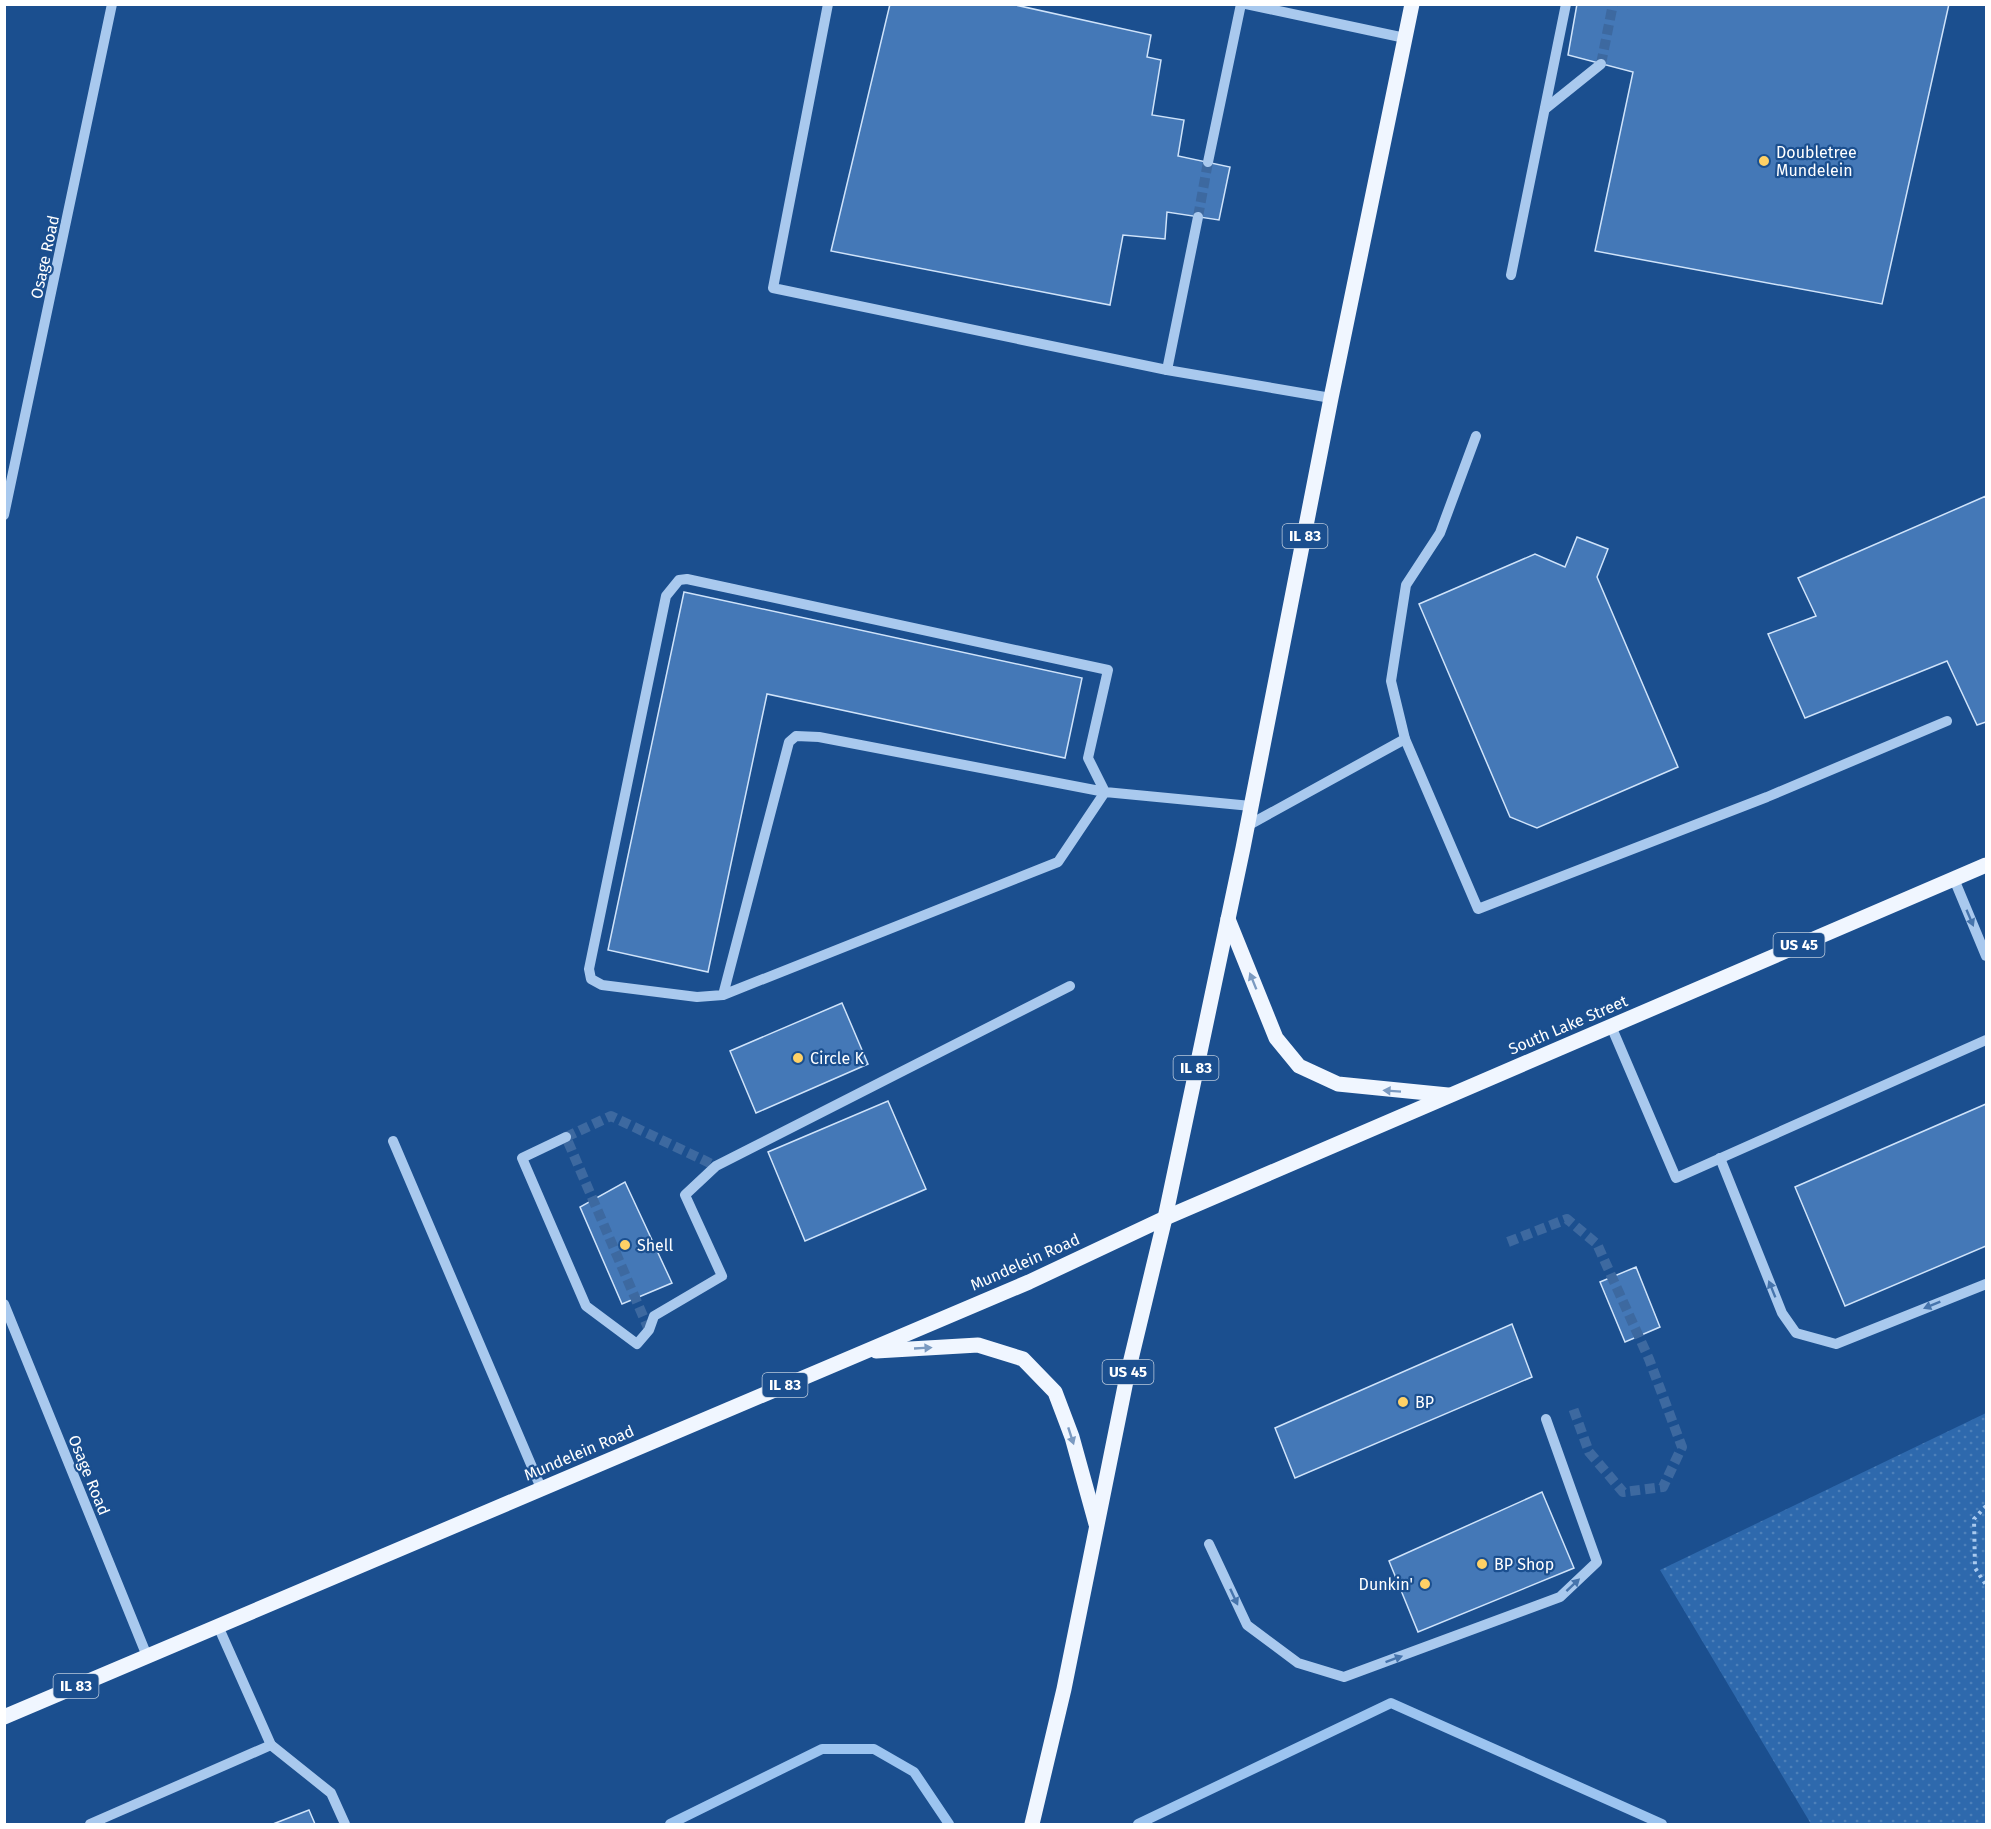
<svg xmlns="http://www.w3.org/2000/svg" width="1991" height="1829" viewBox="0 0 1991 1829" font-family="'Fira Sans',sans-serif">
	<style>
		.park { fill: url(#park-dots) }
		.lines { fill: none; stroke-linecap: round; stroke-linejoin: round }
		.stream { stroke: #9cc4f0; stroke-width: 10 }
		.building { fill: #4478b7; stroke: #cfe3fa; stroke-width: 1.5 }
		.minor-tunnel { stroke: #3d69a0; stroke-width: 10; stroke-dasharray: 10 5; stroke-linecap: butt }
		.path { stroke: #a9c9ee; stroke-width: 4; stroke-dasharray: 3 4.5; stroke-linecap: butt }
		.minor { stroke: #a9c9ee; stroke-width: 10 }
		.major { stroke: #f0f6ff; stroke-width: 15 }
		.oneway { fill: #4674ac }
		.oneway2 { fill: #7b9ac1 }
		.poi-dot { fill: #ffd166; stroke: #1b4f8f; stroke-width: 2 }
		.labels { text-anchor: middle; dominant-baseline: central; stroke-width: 4.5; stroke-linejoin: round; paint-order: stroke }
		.shield { fill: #1b4f8f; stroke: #bbcadd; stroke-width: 1.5 }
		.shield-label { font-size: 15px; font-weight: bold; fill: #fff }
		.poi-label { font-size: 16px; fill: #fff; stroke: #1b4f8f; text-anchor: start }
		.street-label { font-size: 16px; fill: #fff; stroke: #1b4f8f }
	</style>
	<defs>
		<pattern id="park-dots" width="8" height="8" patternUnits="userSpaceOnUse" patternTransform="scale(1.5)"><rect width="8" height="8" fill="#2e69ad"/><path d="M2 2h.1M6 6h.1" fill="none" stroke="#4d80b9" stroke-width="1.8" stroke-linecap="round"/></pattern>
	</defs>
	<rect width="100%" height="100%" fill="#1b4f8f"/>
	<polygon class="park" points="1986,1413 1986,1824 1811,1824 1660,1570"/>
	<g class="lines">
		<g class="stream">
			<polyline points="670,1824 822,1749 874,1749 914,1772 949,1824"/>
			<polyline points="1138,1824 1391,1703 1662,1824"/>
		</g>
	</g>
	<g class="building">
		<polygon points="890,4 1011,4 1151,35 1147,57 1161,60 1152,115 1184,120 1178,156 1230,167 1219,220 1167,212 1165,239 1123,235 1110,305 831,251"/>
		<polygon points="1577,4 1949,4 1882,304 1595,251 1633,72 1568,55"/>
		<polygon points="1986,496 1986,722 1977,725 1947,661 1805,718 1768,634 1816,616 1798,578"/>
		<polygon points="1577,537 1608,549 1597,577 1678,767 1537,828 1510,817 1419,604 1535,554 1565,567"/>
		<polygon points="684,592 1082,678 1065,758 767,694 708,972 608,950"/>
		<polygon points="842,1003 868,1064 756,1113 730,1051"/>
		<polygon points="888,1101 926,1189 805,1241 768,1152"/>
		<polygon points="1986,1104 1986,1246 1845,1306 1795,1187"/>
		<polygon points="625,1182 672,1283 622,1304 580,1207"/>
		<polygon points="1636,1267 1660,1327 1625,1342 1600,1282"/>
		<polygon points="1512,1324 1532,1377 1295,1478 1275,1428"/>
		<polygon points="1542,1492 1574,1568 1418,1632 1389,1561"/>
		<polygon points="309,1810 315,1824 273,1824"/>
	</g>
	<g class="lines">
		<g class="minor-tunnel">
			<polyline points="1601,64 1613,4"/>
			<polyline points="1198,217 1208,162"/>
			<polyline points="1508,1242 1567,1219 1597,1244 1649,1359 1682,1447 1663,1487 1623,1492 1589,1452 1573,1408"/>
			<polyline points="649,1330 566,1137 611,1116 716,1166"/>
		</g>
		<polyline class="path" points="1986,1506 1974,1519 1975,1568 1986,1585"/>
		<g class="minor">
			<polyline points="828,4 773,288 1167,370"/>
			<polyline points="1246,4 1405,38"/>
			<polyline points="1545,109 1601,64"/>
			<polyline points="1208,162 1241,4"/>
			<polyline points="1198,217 1167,370 1331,398"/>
			<polyline points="1511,275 1566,4"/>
			<polyline points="1476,436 1440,533 1406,585 1391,681 1405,739 1478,909 1767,797 1947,721"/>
			<polyline points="4,515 112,4"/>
			<polyline points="1247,826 1405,739"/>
			<polyline points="1954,879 1986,956"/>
			<polyline points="723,995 789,742 796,736 819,737 1105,792 1058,862 723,995 697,997 602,985 591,979 589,969 666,596 679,580 687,579 1108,670 1088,758 1105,792 1251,806"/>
			<polyline points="1611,1026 1676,1178 1986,1040"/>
			<polyline points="566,1137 522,1158 586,1306 637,1344 649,1330 654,1316 722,1276 685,1195 716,1166 1070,986"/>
			<polyline points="393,1141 541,1488"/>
			<polyline points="1720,1158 1782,1313 1796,1333 1836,1344 1986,1284"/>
			<polyline points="4,1304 147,1656"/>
			<polyline points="1209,1544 1247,1625 1298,1663 1344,1677 1560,1597 1597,1562 1546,1419"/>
			<polyline points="271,1745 331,1793 345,1824"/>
			<polyline points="90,1824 271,1745 218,1626"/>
		</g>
		<g class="major">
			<polyline points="1228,919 1276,1038 1299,1066 1338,1084 1448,1095"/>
			<polyline points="876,1351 978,1345 1023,1359 1055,1392 1072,1437 1096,1524"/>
			<polyline points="4,1717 1029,1282 1165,1218 1986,865"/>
			<polyline points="1032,1824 1064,1689 1127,1376 1165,1218 1243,848 1331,398 1412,4"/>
		</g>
	</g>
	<defs><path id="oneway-solid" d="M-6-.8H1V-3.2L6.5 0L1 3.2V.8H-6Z" transform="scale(1.5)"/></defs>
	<g class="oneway">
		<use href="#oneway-solid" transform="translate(1970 918) rotate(67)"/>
		<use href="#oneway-solid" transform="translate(1772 1289) rotate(-112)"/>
		<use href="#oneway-solid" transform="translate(1932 1305) rotate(158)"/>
		<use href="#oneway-solid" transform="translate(1573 1585) rotate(-43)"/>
		<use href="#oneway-solid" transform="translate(1234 1597) rotate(65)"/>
		<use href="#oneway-solid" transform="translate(1394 1659) rotate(-20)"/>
	</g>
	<g class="oneway2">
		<use href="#oneway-solid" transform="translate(1253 981) rotate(-112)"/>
		<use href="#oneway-solid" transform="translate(1392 1091) rotate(-176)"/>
		<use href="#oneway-solid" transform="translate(923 1348) rotate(-3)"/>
		<use href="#oneway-solid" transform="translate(1071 1436) rotate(72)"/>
	</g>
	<g class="poi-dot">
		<circle cx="1764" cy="161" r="6"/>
		<circle cx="798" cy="1058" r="6"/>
		<circle cx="625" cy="1245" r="6"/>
		<circle cx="1403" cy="1402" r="6"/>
		<circle cx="1482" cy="1564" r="6"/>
		<circle cx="1425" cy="1584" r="6"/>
	</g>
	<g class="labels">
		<g class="shield">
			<rect x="1282.5" y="524" width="45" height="24" rx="4.5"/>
			<rect x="1773.5" y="933" width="51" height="24" rx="4.5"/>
			<rect x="1173.5" y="1056" width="45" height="24" rx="4.5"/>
			<rect x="1102.5" y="1360" width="51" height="24" rx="4.5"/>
			<rect x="762.5" y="1373" width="45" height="24" rx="4.5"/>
			<rect x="53.5" y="1674" width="45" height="24" rx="4.5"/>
		</g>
		<g class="shield-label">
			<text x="1305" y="536">IL 83</text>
			<text x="1799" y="945">US 45</text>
			<text x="1196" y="1068">IL 83</text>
			<text x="1128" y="1372">US 45</text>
			<text x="785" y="1385">IL 83</text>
			<text x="76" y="1686">IL 83</text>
		</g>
		<g class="poi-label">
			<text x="1776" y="152">Doubletree<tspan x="1776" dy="18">Mundelein</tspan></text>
			<text x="810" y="1058">Circle K</text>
			<text x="637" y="1245">Shell</text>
			<text x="1415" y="1402">BP</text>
			<text x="1494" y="1564">BP Shop</text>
			<text x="1413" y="1584" text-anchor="end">Dunkin'</text>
		</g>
		<g class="street-label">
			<text transform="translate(45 257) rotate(-78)">Osage Road</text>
			<text transform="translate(1568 1025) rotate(-23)">South Lake Street</text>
			<text transform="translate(1025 1262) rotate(-24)">Mundelein Road</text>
			<text transform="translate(579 1453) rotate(-23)">Mundelein Road</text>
			<text transform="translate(89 1475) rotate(68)">Osage Road</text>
		</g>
	</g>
	<rect width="1991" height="1829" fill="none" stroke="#ffffff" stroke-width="12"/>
</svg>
